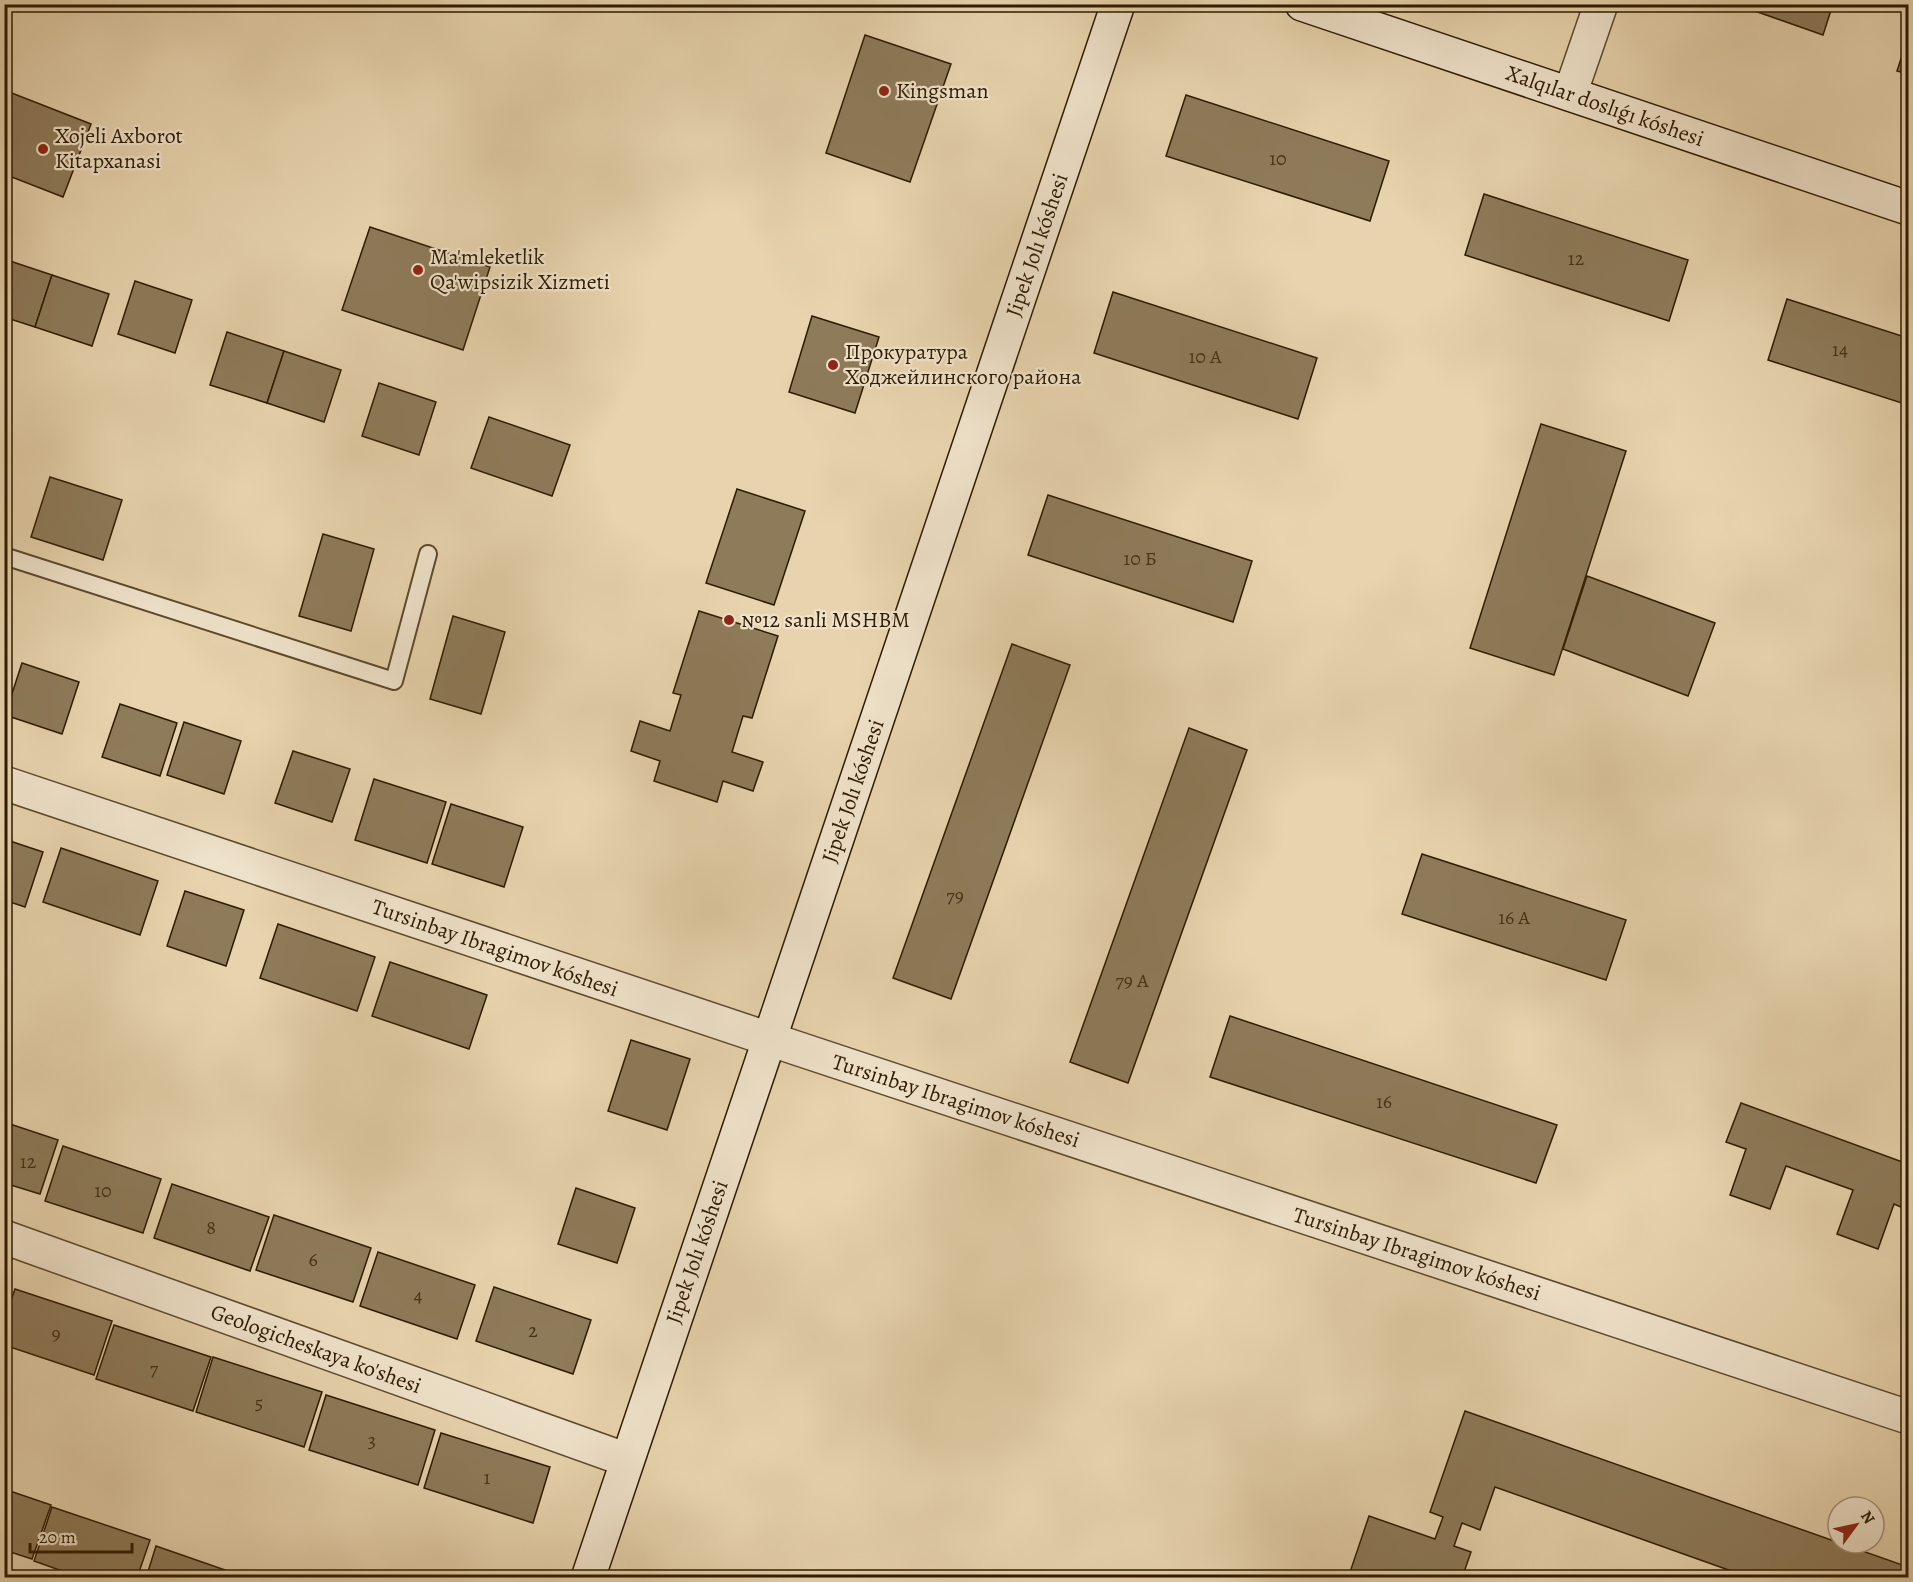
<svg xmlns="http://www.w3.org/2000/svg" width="1913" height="1582" viewBox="0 0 1913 1582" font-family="Alegreya,serif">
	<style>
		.building { fill: #8e7b5a; stroke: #2d1b00; stroke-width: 1.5 }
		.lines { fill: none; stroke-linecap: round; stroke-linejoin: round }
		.lane-casing { stroke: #5c492b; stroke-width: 20 }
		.street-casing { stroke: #5c492b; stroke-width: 36 }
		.secondary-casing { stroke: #2d1b00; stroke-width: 36 }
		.lane { stroke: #efe2ca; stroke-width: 16 }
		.street { stroke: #efe2ca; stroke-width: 33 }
		.secondary { stroke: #efe2ca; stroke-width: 33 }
		.poi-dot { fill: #8f2418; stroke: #efe2ca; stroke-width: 2 }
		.labels { text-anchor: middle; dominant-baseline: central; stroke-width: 4.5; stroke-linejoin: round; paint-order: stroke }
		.number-label { font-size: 20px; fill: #453316 }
		.poi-label { font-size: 22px; fill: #2d1b00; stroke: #efe2ca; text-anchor: start }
		.street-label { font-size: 22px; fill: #2d1b00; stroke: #efe2ca }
	</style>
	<rect width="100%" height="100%" fill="#e7d3ad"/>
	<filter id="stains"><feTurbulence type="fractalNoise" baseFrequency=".00333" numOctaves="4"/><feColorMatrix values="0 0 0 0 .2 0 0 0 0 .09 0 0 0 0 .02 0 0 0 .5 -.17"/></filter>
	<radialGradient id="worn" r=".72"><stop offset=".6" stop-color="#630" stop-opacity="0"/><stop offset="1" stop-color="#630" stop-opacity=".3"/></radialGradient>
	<g class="building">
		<polygon points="1735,4 1833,4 1823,35"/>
		<polygon points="865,35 951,64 910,182 826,153"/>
		<polygon points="1908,37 1908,74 1897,71"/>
		<polygon points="4,90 91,124 63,197 4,174"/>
		<polygon points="1186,95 1389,161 1370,221 1166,156"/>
		<polygon points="1484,194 1688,260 1669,321 1465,255"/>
		<polygon points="370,227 490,267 463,350 342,310"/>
		<polygon points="4,259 52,275 35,327 4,317"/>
		<polygon points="52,275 109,294 92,346 35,327"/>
		<polygon points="135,281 192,300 175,353 118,334"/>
		<polygon points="1113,292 1317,358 1298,419 1094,353"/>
		<polygon points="1787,299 1908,338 1908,405 1768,360"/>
		<polygon points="812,316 879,337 855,413 789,392"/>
		<polygon points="227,332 284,351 267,403 210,385"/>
		<polygon points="284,351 341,370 324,422 267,403"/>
		<polygon points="379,383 436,402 419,455 362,436"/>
		<polygon points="489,417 570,445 552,496 471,468"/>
		<polygon points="1541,424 1626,451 1554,675 1470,648"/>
		<polygon points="50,477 122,500 103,560 31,537"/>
		<polygon points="737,489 805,511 774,605 706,583"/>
		<polygon points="1048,495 1252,561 1233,622 1028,555"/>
		<polygon points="323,534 374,549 351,631 299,616"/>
		<polygon points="1587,576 1715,623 1688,696 1563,649"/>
		<polygon points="699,611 778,636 752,718 743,716 732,752 763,762 753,791 723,781 717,802 654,781 660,761 631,751 640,721 670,731 681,695 673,693"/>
		<polygon points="453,616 505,632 481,714 430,699"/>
		<polygon points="1012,644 1070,665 951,999 893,978"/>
		<polygon points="22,663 79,682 62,734 5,715"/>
		<polygon points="120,704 177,723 160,776 102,757"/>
		<polygon points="184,722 241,741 224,794 167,775"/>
		<polygon points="1189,728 1247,750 1128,1083 1070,1062"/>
		<polygon points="293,751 350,769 332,822 275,803"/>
		<polygon points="374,779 446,802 427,863 355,840"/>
		<polygon points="451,804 523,827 504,887 432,864"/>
		<polygon points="4,839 43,852 25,907 4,900"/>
		<polygon points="61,848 158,881 140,935 43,902"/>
		<polygon points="1422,854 1626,920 1606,980 1402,914"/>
		<polygon points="185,891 244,910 226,966 167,946"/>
		<polygon points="278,924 375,957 357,1011 260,978"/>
		<polygon points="390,962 487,995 469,1049 372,1016"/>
		<polygon points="1230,1016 1557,1125 1536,1183 1210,1077"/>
		<polygon points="631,1040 690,1059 667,1130 608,1111"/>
		<polygon points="1741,1103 1908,1164 1908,1210 1894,1204 1878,1249 1837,1234 1853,1190 1786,1166 1770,1209 1730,1195 1746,1149 1726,1142"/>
		<polygon points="4,1122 58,1140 40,1194 4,1183"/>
		<polygon points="63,1146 161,1179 143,1233 45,1201"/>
		<polygon points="172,1184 269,1217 250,1271 154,1238"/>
		<polygon points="576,1188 635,1208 617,1263 558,1244"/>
		<polygon points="274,1215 371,1248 353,1302 256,1270"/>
		<polygon points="378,1252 475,1285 457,1339 360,1306"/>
		<polygon points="494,1287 591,1320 573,1374 476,1341"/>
		<polygon points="15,1289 112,1321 94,1375 4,1345 4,1320"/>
		<polygon points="114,1325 211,1357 193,1411 96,1379"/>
		<polygon points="213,1357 322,1392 304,1447 196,1412"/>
		<polygon points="326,1395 435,1430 418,1485 309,1450"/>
		<polygon points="1465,1411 1908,1567 1908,1578 1751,1578 1495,1487 1480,1530 1462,1523 1454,1546 1471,1552 1462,1578 1348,1578 1369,1516 1435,1539 1443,1517 1430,1512"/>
		<polygon points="441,1433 550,1467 533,1523 424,1488"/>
		<polygon points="4,1489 51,1505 32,1559 4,1550"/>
		<polygon points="52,1507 150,1540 137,1578 82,1578 34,1561"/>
		<polygon points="156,1546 248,1578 146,1578"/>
	</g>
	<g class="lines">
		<g class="lane-casing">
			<polyline id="lane" points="4,556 394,681 428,554"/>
		</g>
		<g class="street-casing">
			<g id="street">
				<polyline points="1570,94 1601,4"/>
				<polyline points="4,783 769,1039 1908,1417"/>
				<polyline points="4,1237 627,1460"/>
			</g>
		</g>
		<g class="secondary-casing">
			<g id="secondary">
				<polyline points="1302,4 1908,208"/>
				<polyline points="588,1578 1118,4"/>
			</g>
		</g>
		<use href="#lane" class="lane"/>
		<use href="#street" class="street"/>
		<use href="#secondary" class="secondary"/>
	</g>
	<g class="poi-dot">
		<circle cx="884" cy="91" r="6"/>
		<circle cx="43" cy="149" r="6"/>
		<circle cx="418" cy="270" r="6"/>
		<circle cx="833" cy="365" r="6"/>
		<circle cx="729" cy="620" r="6"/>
	</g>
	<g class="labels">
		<g class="number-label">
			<text x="1278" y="158">10</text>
			<text x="1576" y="258">12</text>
			<text x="1840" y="349">14</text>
			<text x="1205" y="356">10 А</text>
			<text x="1140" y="558">10 Б</text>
			<text x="955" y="895">79</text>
			<text x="1514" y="917">16 А</text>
			<text x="1132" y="980">79 А</text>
			<text x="1384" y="1101">16</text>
			<text x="28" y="1161">12</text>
			<text x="103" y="1190">10</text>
			<text x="211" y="1227">8</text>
			<text x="313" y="1259">6</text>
			<text x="418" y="1295">4</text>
			<text x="533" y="1330">2</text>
			<text x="56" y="1333">9</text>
			<text x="154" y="1368">7</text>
			<text x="259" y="1402">5</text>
			<text x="372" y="1440">3</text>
			<text x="487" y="1477">1</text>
		</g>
		<g class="poi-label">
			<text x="896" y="91">Kingsman</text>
			<text x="55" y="136">Xojeli Axborot<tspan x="55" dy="25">Kitapxanasi</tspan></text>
			<text x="430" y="257">Ma'mleketlik<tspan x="430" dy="25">Qa'wipsizik Xizmeti</tspan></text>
			<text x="845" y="352">Прокуратура<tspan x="845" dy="25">Ходжейлинского района</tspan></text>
			<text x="741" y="620">№12 sanli MSHBM</text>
		</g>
		<g class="street-label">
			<text transform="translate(1605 106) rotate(19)">Xalqılar doslıǵı kóshesi</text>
			<text transform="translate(1037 245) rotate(-71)">Jipek Jolı kóshesi</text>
			<text transform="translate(853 791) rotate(-71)">Jipek Jolı kóshesi</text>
			<text transform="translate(495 948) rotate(19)">Tursinbay Ibragimov kóshesi</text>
			<text transform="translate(956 1101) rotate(18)">Tursinbay Ibragimov kóshesi</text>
			<text transform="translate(697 1252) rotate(-71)">Jipek Jolı kóshesi</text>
			<text transform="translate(1417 1254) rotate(18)">Tursinbay Ibragimov kóshesi</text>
			<text transform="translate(316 1349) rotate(20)">Geologicheskaya ko'shesi</text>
		</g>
	</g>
	<rect width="1913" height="1582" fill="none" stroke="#e7d3ad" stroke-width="24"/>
	<rect x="6" y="6" width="1901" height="1570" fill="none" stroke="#2d1b00" stroke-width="3"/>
	<rect x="12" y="12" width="1889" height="1558" fill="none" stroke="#2d1b00" stroke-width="1.5"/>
	<g transform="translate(1856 1525) rotate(57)"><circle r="28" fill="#efe2ca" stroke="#a19279" stroke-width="1.5"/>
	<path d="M0-4.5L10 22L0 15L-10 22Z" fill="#8f2418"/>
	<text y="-9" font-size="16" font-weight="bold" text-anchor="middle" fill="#2d1b00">N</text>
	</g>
	<path d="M30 1543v9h102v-9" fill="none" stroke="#2d1b00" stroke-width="3"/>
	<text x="39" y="1543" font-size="18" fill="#2d1b00" stroke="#efe2ca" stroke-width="4.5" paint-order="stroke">20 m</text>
	<rect width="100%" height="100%" filter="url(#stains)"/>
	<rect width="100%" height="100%" fill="url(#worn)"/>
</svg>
